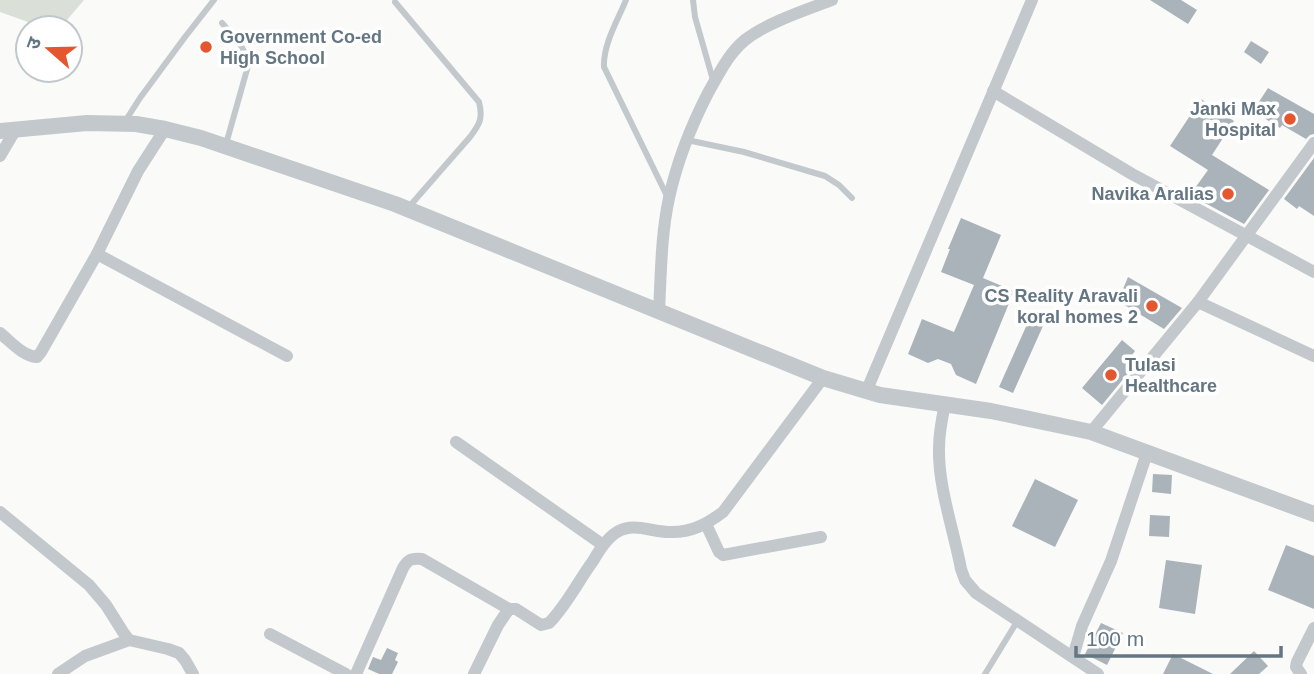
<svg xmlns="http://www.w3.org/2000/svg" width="1314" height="674" viewBox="0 0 1314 674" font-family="Arial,'Noto Sans Devanagari',sans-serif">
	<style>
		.green { fill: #dadfd7 }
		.building { fill: #aab3b9 }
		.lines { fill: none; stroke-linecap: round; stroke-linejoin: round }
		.service { stroke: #c3c8cc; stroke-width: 6 }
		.minor { stroke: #c3c8cc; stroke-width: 12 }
		.tertiary { stroke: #c3c8cc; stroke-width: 16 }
		.poi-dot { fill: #e4572e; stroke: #fff; stroke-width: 2.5 }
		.labels { text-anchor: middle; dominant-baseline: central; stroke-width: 7; stroke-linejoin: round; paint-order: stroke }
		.poi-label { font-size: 18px; font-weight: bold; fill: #657683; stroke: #fff; text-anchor: end }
	</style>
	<rect width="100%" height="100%" fill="#fafaf8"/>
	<polygon class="green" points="0,0 84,0 60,28 45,28 0,12"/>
	<g class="building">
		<polygon points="1150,0 1181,0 1197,10 1188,24"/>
		<polygon points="1251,41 1269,52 1261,64 1244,52"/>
		<polygon points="1268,88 1314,114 1314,134 1310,135 1306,139 1282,125 1280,128 1253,111"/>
		<polygon points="1201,99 1234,121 1212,155 1269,190 1244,224 1190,195 1208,170 1170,146"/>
		<polygon points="1314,158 1314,216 1299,206 1297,209 1284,199"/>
		<polygon points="961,218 1001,235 983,278 1014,291 976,384 956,375 951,364 938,359 928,363 908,354 922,319 954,332 974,285 941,272 950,249 948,249"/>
		<polygon points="1128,277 1182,308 1164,329 1118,301"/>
		<polygon points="1033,311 1047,317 1013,393 999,387"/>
		<polygon points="1122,340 1135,351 1132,355 1138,361 1102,405 1082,388"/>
		<polygon points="1153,474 1172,475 1171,494 1152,492"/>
		<polygon points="1035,479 1078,500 1055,547 1012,526"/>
		<polygon points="1150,515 1170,516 1169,537 1149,536"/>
		<polygon points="1286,545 1314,556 1314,609 1268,590"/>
		<polygon points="1166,560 1202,565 1195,614 1159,608"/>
		<polygon points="1101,623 1123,633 1107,665 1085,654"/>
		<polygon points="387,648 398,653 395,660 398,662 392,674 379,674 368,669 373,657 381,660"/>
		<polygon points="1254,651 1268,666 1259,674 1230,674"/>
		<polygon points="1173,654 1213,674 1163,674"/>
	</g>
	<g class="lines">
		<g class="service">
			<path d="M626,0C618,20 603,44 604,67L668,198"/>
			<polyline points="693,0 695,17 713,80"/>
			<path d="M395,2L479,102C483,118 480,124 470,137L408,208"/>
			<path d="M222,23C233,36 247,48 248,66L226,144"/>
			<polyline points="124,123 140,98 185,37 214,0"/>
			<polyline points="687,140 744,152 825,176 839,185 852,198"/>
			<polyline points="985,674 1018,620"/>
		</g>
		<g class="minor">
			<polyline points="993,91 1132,174 1314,272"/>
			<polyline points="0,156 16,129"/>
			<polyline points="97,254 287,356"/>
			<polyline points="1198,302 1314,356"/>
			<path d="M659,311C661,274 661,235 669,198C677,162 691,126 708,93C719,74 728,54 745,40C766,23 806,10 832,0"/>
			<path d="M0,333C11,342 23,356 37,357L41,352L97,254L138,171L165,129"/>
			<polyline points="866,392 1032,0"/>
			<path d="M945,404C942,418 939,433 939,448C938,487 954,531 961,569L965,580L976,593L1098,674"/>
			<polyline points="1091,432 1198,302 1314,143"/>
			<polyline points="456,442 603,545"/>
			<polyline points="0,512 89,585 106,605 123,632 129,640 168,649 179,653 185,660 193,674"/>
			<polyline points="706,524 719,552 723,555 821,537"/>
			<polyline points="270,634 346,674"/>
			<polyline points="1073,657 1082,626 1111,561 1147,453"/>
			<polyline points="58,674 85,656 129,640"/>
			<path d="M356,674L403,568C408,559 412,558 422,559L509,609"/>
			<path d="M474,674L498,625L509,609H516L541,625L549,623C566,606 579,580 593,561C599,551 606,539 617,532C634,522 651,532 669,532C691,533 707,524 723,512L823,378"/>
			<polyline points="1301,674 1296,667 1297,662 1314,628"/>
		</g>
		<polyline class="tertiary" points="0,131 87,123 136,124 165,129 201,138 395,204 823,378 880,395 991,411 1091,432 1314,514"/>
	</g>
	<g class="poi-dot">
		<circle cx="206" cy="47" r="7"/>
		<circle cx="1290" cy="119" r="7"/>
		<circle cx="1228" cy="194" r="7"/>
		<circle cx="1152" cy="306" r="7"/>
		<circle cx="1111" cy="375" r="7"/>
	</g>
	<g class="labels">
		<g class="poi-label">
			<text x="220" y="37" text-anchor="start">Government Co-ed<tspan x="220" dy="21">High School</tspan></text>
			<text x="1276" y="109">Janki Max<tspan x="1276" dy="21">Hospital</tspan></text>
			<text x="1214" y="194">Navika Aralias</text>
			<text x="1138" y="296">CS Reality Aravali<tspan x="1138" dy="21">koral homes 2</tspan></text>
			<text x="1125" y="365" text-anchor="start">Tulasi<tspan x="1125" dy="21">Healthcare</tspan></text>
		</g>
	</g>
	<g transform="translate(49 49) rotate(290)"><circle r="33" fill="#ffffff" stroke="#c1c8cd" stroke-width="2"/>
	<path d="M0-5L12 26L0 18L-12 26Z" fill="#e4572e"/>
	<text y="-10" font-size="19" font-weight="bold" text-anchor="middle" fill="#657683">उ</text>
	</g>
	<path d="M1076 646v10h205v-10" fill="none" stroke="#657683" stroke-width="3.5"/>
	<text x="1086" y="646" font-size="21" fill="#657683" stroke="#ffffff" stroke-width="5" paint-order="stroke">100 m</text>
</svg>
